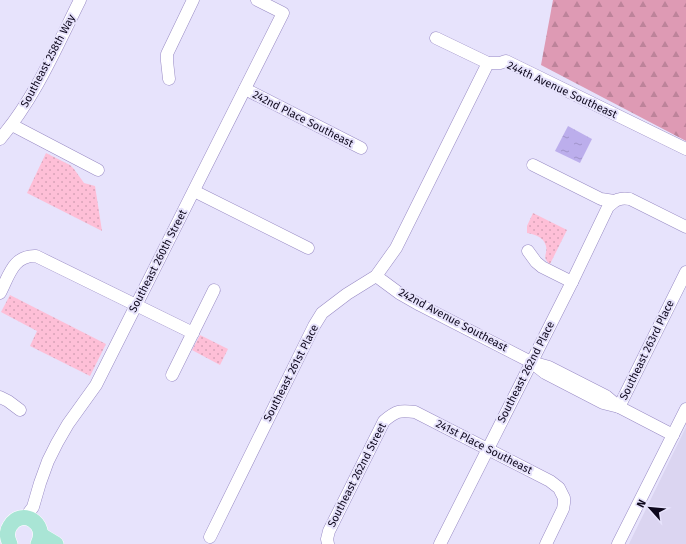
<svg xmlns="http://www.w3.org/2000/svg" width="686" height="544" viewBox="0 0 686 544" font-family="'Fira Sans',sans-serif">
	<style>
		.built { fill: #dbd5f1 }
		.forest { fill: url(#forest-firs) }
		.park { fill: url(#park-dots) }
		.water { fill: url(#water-ripples) }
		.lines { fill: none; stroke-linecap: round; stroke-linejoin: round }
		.minor-casing { stroke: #988ac4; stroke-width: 13 }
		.major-casing { stroke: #fff; stroke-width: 16 }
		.minor { stroke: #fff; stroke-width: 12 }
		.major { stroke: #a9e5d5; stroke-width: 15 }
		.labels { text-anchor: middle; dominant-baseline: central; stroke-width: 4; stroke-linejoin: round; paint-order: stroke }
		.street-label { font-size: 11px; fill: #0e081d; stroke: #e7e3fc }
	</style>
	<defs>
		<pattern id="forest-firs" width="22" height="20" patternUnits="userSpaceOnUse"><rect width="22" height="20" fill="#de9ab4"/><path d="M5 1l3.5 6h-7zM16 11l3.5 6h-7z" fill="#bd839a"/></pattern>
		<pattern id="park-dots" width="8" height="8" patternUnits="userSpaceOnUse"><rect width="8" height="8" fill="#febfd7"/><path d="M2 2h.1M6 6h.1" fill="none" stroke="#d8a3b8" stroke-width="1.8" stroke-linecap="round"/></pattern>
		<pattern id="water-ripples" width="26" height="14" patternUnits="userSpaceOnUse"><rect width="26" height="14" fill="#bcaeec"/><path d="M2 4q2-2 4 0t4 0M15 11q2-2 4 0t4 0" fill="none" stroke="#a094ca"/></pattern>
	</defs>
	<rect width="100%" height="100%" fill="#e7e3fc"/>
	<polygon class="built" points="686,427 686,544 629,544"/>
	<polygon class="forest" points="553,0 686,0 686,141 541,65"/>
	<g class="park">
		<polygon points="46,153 70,165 74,169 84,183 95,186 102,231 27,193"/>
		<path d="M533,213L567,230L550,264C541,258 548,254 546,246C544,237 534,234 527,233V226Z"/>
		<polygon points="10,295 106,344 90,376 30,346 37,331 1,312"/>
		<polygon points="200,335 228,349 220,365 192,350"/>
	</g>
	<polygon class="water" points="568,126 592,139 580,163 555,151"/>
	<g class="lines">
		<g class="minor-casing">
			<g id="minor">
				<polyline points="436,38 488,63 500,63 506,61 686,149"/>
				<polyline points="169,79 167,61 167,54 193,0"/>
				<polyline points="245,89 361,148"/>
				<polyline points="12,125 98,170"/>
				<path d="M0,139C35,98 56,48 80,0"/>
				<polyline points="533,165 601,199 614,201"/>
				<polyline points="194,191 308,248"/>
				<polyline points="528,251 536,262 542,267 572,282"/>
				<polyline points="376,276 399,293 420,305 531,362 549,367 606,396 619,407 603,403 545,373 531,362"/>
				<path d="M0,293C9,276 13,255 36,256L193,333"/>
				<polyline points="172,375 214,290"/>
				<polyline points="0,397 8,401 20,410"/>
				<polyline points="673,435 619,407 686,272"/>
				<polyline points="25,518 33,507 40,483 48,461 57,443 68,424 96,385 283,13 257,0"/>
				<polyline points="210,537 314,326 322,313 347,294 376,276 396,248 488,63"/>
				<path d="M328,544L327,539L329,531L384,421C396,411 399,410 415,412L550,481L559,488L564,498V503L563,509L546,544"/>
				<path d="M440,544L572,282L608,207C615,200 620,197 630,199L686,227"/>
				<polyline points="618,544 686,409"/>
			</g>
		</g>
		<g class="major-casing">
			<g id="major">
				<polyline points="41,535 56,544"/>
				<path d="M10,544C7,538 6,532 10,526C21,507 49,523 38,544"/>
			</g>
		</g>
		<use href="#minor" class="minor"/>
		<use href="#major" class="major"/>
	</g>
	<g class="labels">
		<g class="street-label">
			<text transform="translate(48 61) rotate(-62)">Southeast 258th Way</text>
			<text transform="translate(562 90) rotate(25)">244th Avenue Southeast</text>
			<text transform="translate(303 119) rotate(27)">242nd Place Southeast</text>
			<text transform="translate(158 261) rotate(-63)">Southeast 260th Street</text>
			<text transform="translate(453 320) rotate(28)">242nd Avenue Southeast</text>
			<text transform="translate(647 350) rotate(-64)">Southeast 263rd Place</text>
			<text transform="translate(526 372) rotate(-63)">Southeast 262nd Place</text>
			<text transform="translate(291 373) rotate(-63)">Southeast 261st Place</text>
			<text transform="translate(484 447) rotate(27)">241st Place Southeast</text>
			<text transform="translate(357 475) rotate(-63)">Southeast 262nd Street</text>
		</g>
	</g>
	<g transform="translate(650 508) rotate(297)" stroke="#e7e3fc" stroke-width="3" paint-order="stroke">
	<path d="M0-3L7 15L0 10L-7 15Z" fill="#0e081d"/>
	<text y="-6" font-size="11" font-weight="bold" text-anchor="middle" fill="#0e081d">N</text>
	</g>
</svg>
